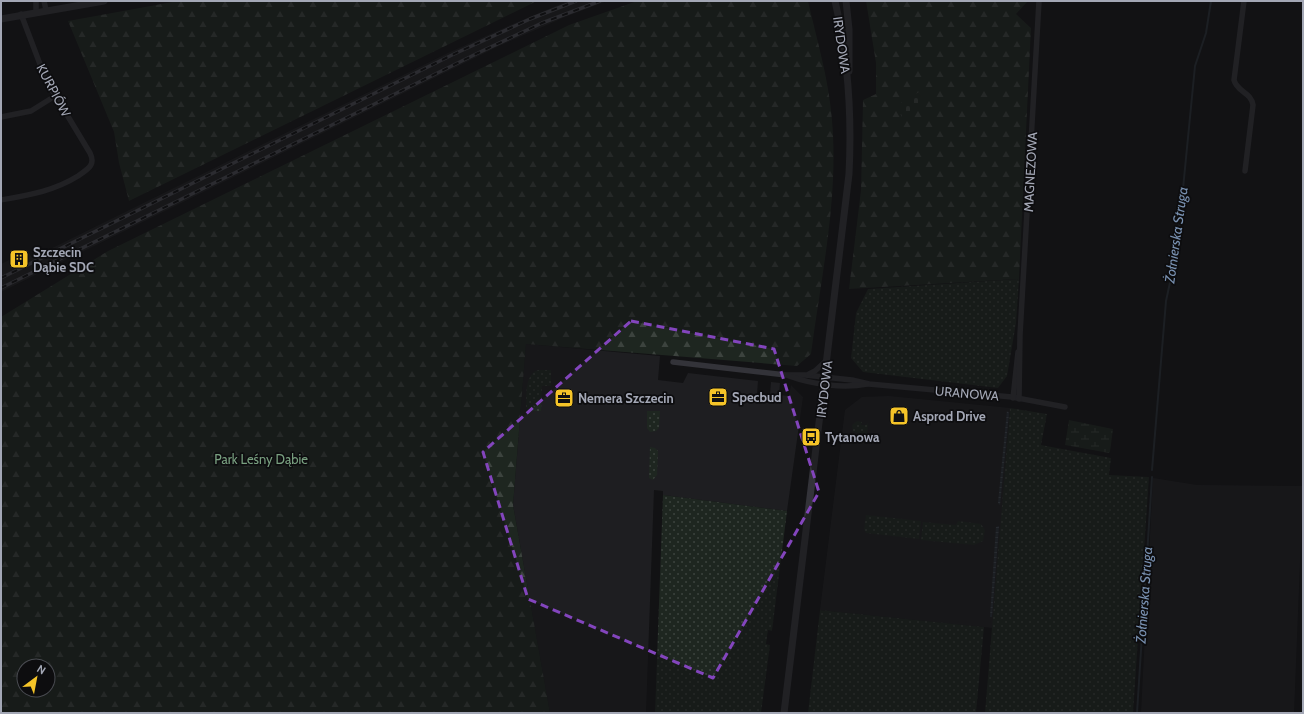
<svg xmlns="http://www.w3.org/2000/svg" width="1304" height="714" viewBox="0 0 1304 714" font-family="Cabin,sans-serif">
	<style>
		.built { fill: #1e1e21 }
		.grass { fill: url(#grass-dots) }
		.forest { fill: url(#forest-firs); fill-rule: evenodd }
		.wetland { fill: url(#wetland-marsh) }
		.cemetery { fill: url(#cemetery-stones) }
		.water { fill: url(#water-rules) }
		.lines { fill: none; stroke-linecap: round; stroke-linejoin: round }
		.stream { stroke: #282f37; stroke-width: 2 }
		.minor { stroke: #333339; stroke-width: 5.5 }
		.tertiary { stroke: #333339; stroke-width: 7 }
		.rail-casing { stroke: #4a4b52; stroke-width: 3.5 }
		.rail { stroke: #0d0d0f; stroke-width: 2; stroke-dasharray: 6; stroke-linecap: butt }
		.marked { fill: none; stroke: #8345bd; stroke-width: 3; stroke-dasharray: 8 5; stroke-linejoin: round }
		.labels { text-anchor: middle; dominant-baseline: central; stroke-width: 3.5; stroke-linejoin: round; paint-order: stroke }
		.street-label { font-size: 13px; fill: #a3a7b5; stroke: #0d0d0f }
		.poi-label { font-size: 13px; font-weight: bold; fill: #a3a7b5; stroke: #0d0d0f; text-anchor: start }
		.park-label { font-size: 13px; fill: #79a080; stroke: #0d0d0f }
		.water-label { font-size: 14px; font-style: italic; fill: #7991b1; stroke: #0d0d0f }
	</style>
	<defs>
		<pattern id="grass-dots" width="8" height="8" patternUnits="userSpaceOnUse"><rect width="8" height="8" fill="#1e2620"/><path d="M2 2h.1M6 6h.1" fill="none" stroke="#3c433e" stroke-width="1.8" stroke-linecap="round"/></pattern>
		<pattern id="forest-firs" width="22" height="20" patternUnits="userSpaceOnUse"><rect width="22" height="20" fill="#1e2620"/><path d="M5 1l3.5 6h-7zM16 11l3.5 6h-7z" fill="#3c433e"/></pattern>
		<pattern id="wetland-marsh" width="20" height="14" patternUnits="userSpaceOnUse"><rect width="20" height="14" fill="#1e2620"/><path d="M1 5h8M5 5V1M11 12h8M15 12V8" fill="none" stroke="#3c433e"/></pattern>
		<pattern id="cemetery-stones" width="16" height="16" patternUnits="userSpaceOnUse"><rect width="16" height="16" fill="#1e2620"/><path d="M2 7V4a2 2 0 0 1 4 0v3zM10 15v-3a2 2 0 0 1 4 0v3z" fill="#3c433e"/></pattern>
		<pattern id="water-rules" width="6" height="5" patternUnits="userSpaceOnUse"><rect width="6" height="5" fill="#282f37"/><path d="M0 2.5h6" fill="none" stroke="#444a52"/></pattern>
	</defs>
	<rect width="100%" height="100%" fill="#121214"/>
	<g class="built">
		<polygon points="568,1 607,1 565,17 499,46 1,292 1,264 28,251 32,258 450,52 515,23"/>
		<polygon points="526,344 660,356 658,380 683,383 688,373 758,381 757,394 770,395 771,382 780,383 779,395 789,396 791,385 803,397 787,511 663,495 663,491 654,490 646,713 550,713 513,505"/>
		<polygon points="889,396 1010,408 993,628 820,610 845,410 862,397"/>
		<polygon points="1153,478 1197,485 1303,486 1294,713 1141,713"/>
	</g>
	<g class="grass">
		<polygon points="1019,279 1016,323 1007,376 998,388 863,372 851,358 856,313 868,289"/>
		<path d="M538,370H551V386H542L541,411H529L526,407C527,395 524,375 538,370Z"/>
		<polygon points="1010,408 1047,414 1041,445 1111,458 1109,475 1149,477 1133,713 985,713"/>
		<polygon points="647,411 660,411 659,428 656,431 650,432 647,428"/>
		<polygon points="857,421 862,422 861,425 866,425 868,423 867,435 853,432 852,425"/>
		<polygon points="650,447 655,448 658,451 657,475 653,480 649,478"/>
		<polygon points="663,495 787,511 772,631 768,630 766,644 770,645 761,713 655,713"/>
		<polygon points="866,515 921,521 919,539 866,533 864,529"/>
		<polygon points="958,521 981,524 985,530 983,541 974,545 921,540 923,522 956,525"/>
		<polygon points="820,610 984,627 976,713 808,713"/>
	</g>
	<g class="forest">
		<polygon points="178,1 537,1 129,201 119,163 114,132 68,21"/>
		<path d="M637,1H808C817,40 829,80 832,120C839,198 821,277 811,354L797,366L526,344L513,505L550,713H1V317L108,251L569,25ZM24,666H48V690H24Z"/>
		<polygon points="866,1 1028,1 1016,14 1031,28 1019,279 849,289 861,190 863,100 876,94 876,63"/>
	</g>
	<polygon class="wetland" points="1069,420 1113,429 1110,452 1109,453 1065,445"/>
	<polygon class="cemetery" points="919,92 926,103 902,117 896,106"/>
	<g class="water">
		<polygon points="1007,411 1009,413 1000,505 998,503"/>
		<polygon points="999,526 992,617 990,617 996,527"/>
	</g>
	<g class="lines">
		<g class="stream">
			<polyline points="1152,470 1166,301 1177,250 1195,66 1206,33 1211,1"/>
			<polyline points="1137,713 1152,477"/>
		</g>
		<g class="minor">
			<polyline points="36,1 36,12"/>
			<polyline points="44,1 46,10"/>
			<path d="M1244,1L1234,80C1237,92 1251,92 1253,105L1245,171"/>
			<polyline points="1,117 31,111 55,96"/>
			<path d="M1,200C29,195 54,191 78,176C88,169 96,165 90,153L46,80L21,14"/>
			<polyline points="673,362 786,375 805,375 852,380 869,384 1012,397 1065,407"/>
			<polyline points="809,374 815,371 827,360"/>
			<path d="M789,376C811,384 843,389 867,384"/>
			<polyline points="1013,398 1018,352"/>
			<polyline points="1019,399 1020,335 1039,1"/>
		</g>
		<g class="tertiary">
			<polyline points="846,1 849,29 849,71"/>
			<polyline points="1,19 104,1"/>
			<path d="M784,713L849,174C852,116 848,57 835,1"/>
		</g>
		<g class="rail-casing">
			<g id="rail">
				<polyline points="1,278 452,55 530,19 576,1"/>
				<polyline points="1,288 478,53 542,23 600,1"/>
			</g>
		</g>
		<use href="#rail" class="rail"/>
	</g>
	<path d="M0 0H1304V714H0ZM631,321L774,349L819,492L713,678L528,599L483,452Z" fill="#121214" fill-opacity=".55" fill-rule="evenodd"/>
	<path class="marked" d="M631,321L774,349L819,492L713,678L528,599L483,452Z"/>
	<defs>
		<g id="building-square" transform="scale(1)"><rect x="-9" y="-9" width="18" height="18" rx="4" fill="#f5c428" stroke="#0d0d0f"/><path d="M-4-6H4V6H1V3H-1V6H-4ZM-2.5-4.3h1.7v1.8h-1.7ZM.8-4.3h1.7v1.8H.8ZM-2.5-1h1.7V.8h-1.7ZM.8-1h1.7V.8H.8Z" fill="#111"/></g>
		<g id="office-square" transform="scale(1)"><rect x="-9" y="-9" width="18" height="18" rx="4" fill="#f5c428" stroke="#0d0d0f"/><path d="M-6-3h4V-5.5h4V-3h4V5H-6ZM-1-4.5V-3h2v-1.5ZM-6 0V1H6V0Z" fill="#111"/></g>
		<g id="shop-square" transform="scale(1)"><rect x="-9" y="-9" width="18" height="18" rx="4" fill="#f5c428" stroke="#0d0d0f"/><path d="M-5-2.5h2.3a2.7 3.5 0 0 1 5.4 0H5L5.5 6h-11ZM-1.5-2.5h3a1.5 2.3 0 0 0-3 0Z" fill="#111"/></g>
		<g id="bus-square" transform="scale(1)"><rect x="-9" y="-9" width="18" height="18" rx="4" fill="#f5c428" stroke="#0d0d0f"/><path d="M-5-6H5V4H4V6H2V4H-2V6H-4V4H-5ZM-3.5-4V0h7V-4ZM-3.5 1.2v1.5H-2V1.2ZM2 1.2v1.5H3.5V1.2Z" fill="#111"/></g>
	</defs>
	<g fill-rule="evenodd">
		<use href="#building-square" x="19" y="259"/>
		<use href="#office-square" x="718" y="397"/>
		<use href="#office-square" x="564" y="398"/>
		<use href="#shop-square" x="899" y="416"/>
		<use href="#bus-square" x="811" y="437"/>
	</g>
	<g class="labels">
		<g class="street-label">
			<text transform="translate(842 45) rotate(82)">IRYDOWA</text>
			<text transform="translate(54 90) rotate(62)">KURPIÓW</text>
			<text transform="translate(1030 172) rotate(-87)">MAGNEZOWA</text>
			<text transform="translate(824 389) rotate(-83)">IRYDOWA</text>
			<text transform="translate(967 393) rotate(5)">URANOWA</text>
		</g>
		<g class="poi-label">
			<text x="33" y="252">Szczecin<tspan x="33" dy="15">Dąbie SDC</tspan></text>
			<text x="732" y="397">Specbud</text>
			<text x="578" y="398">Nemera Szczecin</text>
			<text x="913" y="416">Asprod Drive</text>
			<text x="825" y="437">Tytanowa</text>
		</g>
		<g class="park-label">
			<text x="261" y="459">Park Leśny Dąbie</text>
		</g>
		<g class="water-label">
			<text transform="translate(1176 235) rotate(-82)">Żołnierska Struga</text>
			<text transform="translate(1144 595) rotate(-86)">Żołnierska Struga</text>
		</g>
	</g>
	<rect width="1304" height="714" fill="none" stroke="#a3a7b5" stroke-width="4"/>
	<g transform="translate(36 678) rotate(32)"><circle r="19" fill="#0d0d0f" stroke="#494b51"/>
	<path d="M0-3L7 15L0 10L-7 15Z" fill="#f5c428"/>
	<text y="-6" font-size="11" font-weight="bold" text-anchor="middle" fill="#a3a7b5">N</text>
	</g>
</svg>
